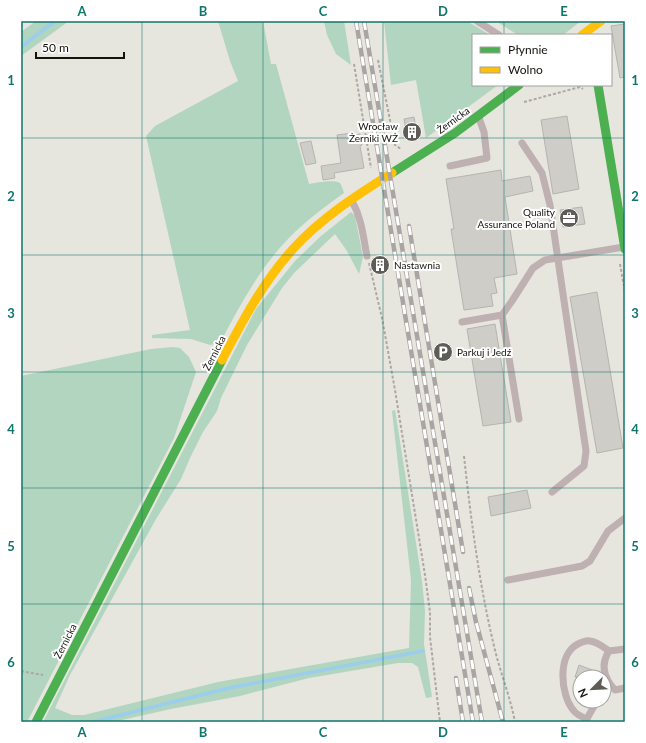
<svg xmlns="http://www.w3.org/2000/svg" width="646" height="743" viewBox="0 0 646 743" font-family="Lato,sans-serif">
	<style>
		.green { fill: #b2d5bf }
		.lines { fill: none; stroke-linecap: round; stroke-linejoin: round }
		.stream { stroke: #9bcded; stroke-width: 3.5 }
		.building { fill: #cecdc8; stroke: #b5b4af }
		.path { stroke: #afa6a5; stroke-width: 2; stroke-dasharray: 3 2; stroke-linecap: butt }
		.lane { stroke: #bfb0b1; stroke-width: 7 }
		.fast { stroke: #4caf50; stroke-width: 9 }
		.slow { stroke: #ffc107; stroke-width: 9 }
		.rail-casing { stroke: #aaa4a2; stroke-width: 4.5 }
		.rail { stroke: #fff; stroke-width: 3; stroke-dasharray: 9; stroke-linecap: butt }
		.grid { fill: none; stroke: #0f766e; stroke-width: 1; stroke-opacity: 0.55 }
		.labels { text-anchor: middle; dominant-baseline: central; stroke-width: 4; stroke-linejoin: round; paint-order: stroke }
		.street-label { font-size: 10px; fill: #13120e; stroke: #fff }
		.poi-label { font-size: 10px; fill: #13120e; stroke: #fff; text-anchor: end }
		.neatline { fill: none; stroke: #0f766e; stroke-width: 1.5 }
		.grid-label { font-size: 13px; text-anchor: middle; font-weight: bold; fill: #0f766e }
	</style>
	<rect width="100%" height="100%" fill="#e6e5de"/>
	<g class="green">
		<polygon points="36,21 69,21 21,56 21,32"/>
		<path d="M218,21H263L271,64H276L309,184C315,183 335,179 340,183C342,186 343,190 344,193C327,205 311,217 296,231C263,262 241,303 220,343L210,345L191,339L152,338V335L190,330L146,136L155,126L238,81L230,61Z"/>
		<polygon points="324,21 344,21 351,65 336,54 327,35"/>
		<polygon points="384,21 467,21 490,35 473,35 473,85 498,85 426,138 416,80 391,85"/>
		<polygon points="496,21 581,21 563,35 518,35"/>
		<polygon points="351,212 355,216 363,257 359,274 347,251 335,234 295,272 282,288 247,345 221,398 217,411 203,432 190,458 181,479 156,519 70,675 55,708 72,715 84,715 218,682 409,648 411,580 392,411 395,410 422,581 425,611 424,644 432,697 426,698 418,667 412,663 398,663 309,678 240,696 171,709 113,722 43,722 256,309 295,261 321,236"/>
		<polygon points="173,347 180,348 189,357 196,372 174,438 27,722 21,722 21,376 151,349"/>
	</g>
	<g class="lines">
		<g class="stream">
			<polyline points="21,47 55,21"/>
			<polyline points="93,722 229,688 423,651"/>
		</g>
	</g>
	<g class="building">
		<polygon points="625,24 625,77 620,78 611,26"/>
		<polygon points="567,116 579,189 553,194 541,120"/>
		<polygon points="414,117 417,133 407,135 404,119"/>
		<polygon points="352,133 352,135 360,134 362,145 360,146 364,168 334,173 335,178 323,180 321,166 341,163 337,135"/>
		<polygon points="311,141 316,163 306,165 300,143"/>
		<polygon points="501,170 502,181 530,176 533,191 505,197 517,274 494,278 497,293 491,294 493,306 464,310 451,229 454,229 446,179"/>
		<polygon points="582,207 585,224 563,227 560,210"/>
		<polygon points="597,292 623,448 597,453 570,297"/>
		<polygon points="495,324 511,422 483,426 467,329"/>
		<polygon points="527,490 531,508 491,516 488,497"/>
		<polygon points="579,665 600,673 601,677 575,677"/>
	</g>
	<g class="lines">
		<g class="path">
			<polyline points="378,60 395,145 401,149"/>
			<polyline points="354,64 371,168"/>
			<polyline points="524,102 580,87 583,89"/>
			<polyline points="416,136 417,141"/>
			<polyline points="369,263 382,318 395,390 425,575 430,612 430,637 440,722"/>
			<polyline points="620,264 625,292"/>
			<path d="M464,456C471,520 479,583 494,646C500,672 510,696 515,722"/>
			<polyline points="21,671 43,675"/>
		</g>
		<g class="lane">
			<polyline points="477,21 499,35"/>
			<polyline points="522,143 542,173 550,205 586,451 584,466 552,492"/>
			<polyline points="450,166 487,158 484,132 479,118"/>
			<path d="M352,201C362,219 363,236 367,256"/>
			<polyline points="502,315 519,419"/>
			<polyline points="462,322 502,315 512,301 533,268 545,260 624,247"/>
			<polyline points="508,580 582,566 590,561 608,531 625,518"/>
			<path d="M625,649L609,651C600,665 604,678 615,690L625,688"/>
			<path d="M587,719C582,717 577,715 574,711C560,695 557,654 578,644C582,642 586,640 590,641C598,642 603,647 609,651"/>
			<polyline points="585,722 597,701"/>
		</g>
		<g class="fast">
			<polyline points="598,85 625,249"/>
			<polyline points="392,173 455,133 519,85"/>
			<polyline points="36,722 222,360"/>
		</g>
		<g class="slow">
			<polyline points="582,35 601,21"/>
			<path d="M222,360C242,322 263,282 293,249C321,218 357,195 392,173"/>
		</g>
		<g class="rail-casing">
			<g id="rail">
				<polyline points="356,21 473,722"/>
				<polyline points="364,21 482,722"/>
				<polyline points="409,226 463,552"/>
				<polyline points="469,588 476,622 503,722"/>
				<polyline points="456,678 463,722"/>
			</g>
		</g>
		<use href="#rail" class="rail"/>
	</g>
	<path class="grid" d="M142,21V722M263,21V722M383,21V722M504,21V35M504,85V722M21,138H625M21,255H625M21,372H625M21,488H625M21,604H625"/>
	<defs>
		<g id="building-disc" transform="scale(1)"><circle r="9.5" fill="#5d5c57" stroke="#fff"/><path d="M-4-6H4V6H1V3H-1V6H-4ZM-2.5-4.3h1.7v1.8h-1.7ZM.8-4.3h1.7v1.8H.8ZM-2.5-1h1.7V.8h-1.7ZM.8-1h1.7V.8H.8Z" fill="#fff"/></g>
		<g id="office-disc" transform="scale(1)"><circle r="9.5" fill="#5d5c57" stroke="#fff"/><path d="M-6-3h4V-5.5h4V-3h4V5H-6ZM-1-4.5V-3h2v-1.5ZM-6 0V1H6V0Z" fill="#fff"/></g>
		<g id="parking-disc" transform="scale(1)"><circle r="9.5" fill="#5d5c57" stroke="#fff"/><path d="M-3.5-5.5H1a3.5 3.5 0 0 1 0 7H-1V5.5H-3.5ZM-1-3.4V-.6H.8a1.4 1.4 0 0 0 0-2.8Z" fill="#fff"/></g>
	</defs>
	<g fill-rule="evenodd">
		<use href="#building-disc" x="412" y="132"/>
		<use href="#office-disc" x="569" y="218"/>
		<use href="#building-disc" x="380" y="265"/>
		<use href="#parking-disc" x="443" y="352"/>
	</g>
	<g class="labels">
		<g class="street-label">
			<text transform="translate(453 120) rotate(-36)">Żernicka</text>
			<text transform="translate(214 353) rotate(-63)">Żernicka</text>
			<text transform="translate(65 641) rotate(-63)">Żernicka</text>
		</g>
		<g class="poi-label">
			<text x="398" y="126">Wrocław<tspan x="398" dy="12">Żerniki WŻ</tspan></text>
			<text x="555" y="212">Quality<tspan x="555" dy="12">Assurance Poland</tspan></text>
			<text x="394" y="265" text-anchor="start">Nastawnia</text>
			<text x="457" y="352" text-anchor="start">Parkuj i Jedź</text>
		</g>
	</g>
	<rect width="646" height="743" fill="none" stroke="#ffffff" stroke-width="44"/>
	<rect x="472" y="34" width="140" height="52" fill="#ffffff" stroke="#a1a09f"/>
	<rect x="480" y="47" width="20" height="6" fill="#4caf50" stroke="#a1a09f"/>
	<text x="508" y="54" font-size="12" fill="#13120e">Płynnie</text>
	<rect x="480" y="67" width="20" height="6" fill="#ffc107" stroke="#a1a09f"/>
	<text x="508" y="74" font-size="12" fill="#13120e">Wolno</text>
	<g transform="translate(592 689) rotate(246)"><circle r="19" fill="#ffffff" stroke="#a1a09f"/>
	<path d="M0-3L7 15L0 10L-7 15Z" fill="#5d5c57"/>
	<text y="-6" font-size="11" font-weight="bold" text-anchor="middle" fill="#13120e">N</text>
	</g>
	<path d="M36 52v6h88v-6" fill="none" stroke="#13120e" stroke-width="2"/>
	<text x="42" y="52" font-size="12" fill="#13120e" stroke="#ffffff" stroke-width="3" paint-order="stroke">50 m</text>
	<rect x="22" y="22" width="602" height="699" class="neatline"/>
	<g class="grid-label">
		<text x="82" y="16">A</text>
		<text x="203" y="16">B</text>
		<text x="323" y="16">C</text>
		<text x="443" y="16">D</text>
		<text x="564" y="16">E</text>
		<text x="11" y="85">1</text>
		<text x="635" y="85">1</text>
		<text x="11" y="201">2</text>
		<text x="635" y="201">2</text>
		<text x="11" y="318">3</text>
		<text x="635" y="318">3</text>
		<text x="11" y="434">4</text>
		<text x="635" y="434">4</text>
		<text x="11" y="551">5</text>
		<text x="635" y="551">5</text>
		<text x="11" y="667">6</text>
		<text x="635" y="667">6</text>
		<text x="82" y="737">A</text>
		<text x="203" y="737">B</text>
		<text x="323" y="737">C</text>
		<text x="443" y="737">D</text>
		<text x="564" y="737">E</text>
	</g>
</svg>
